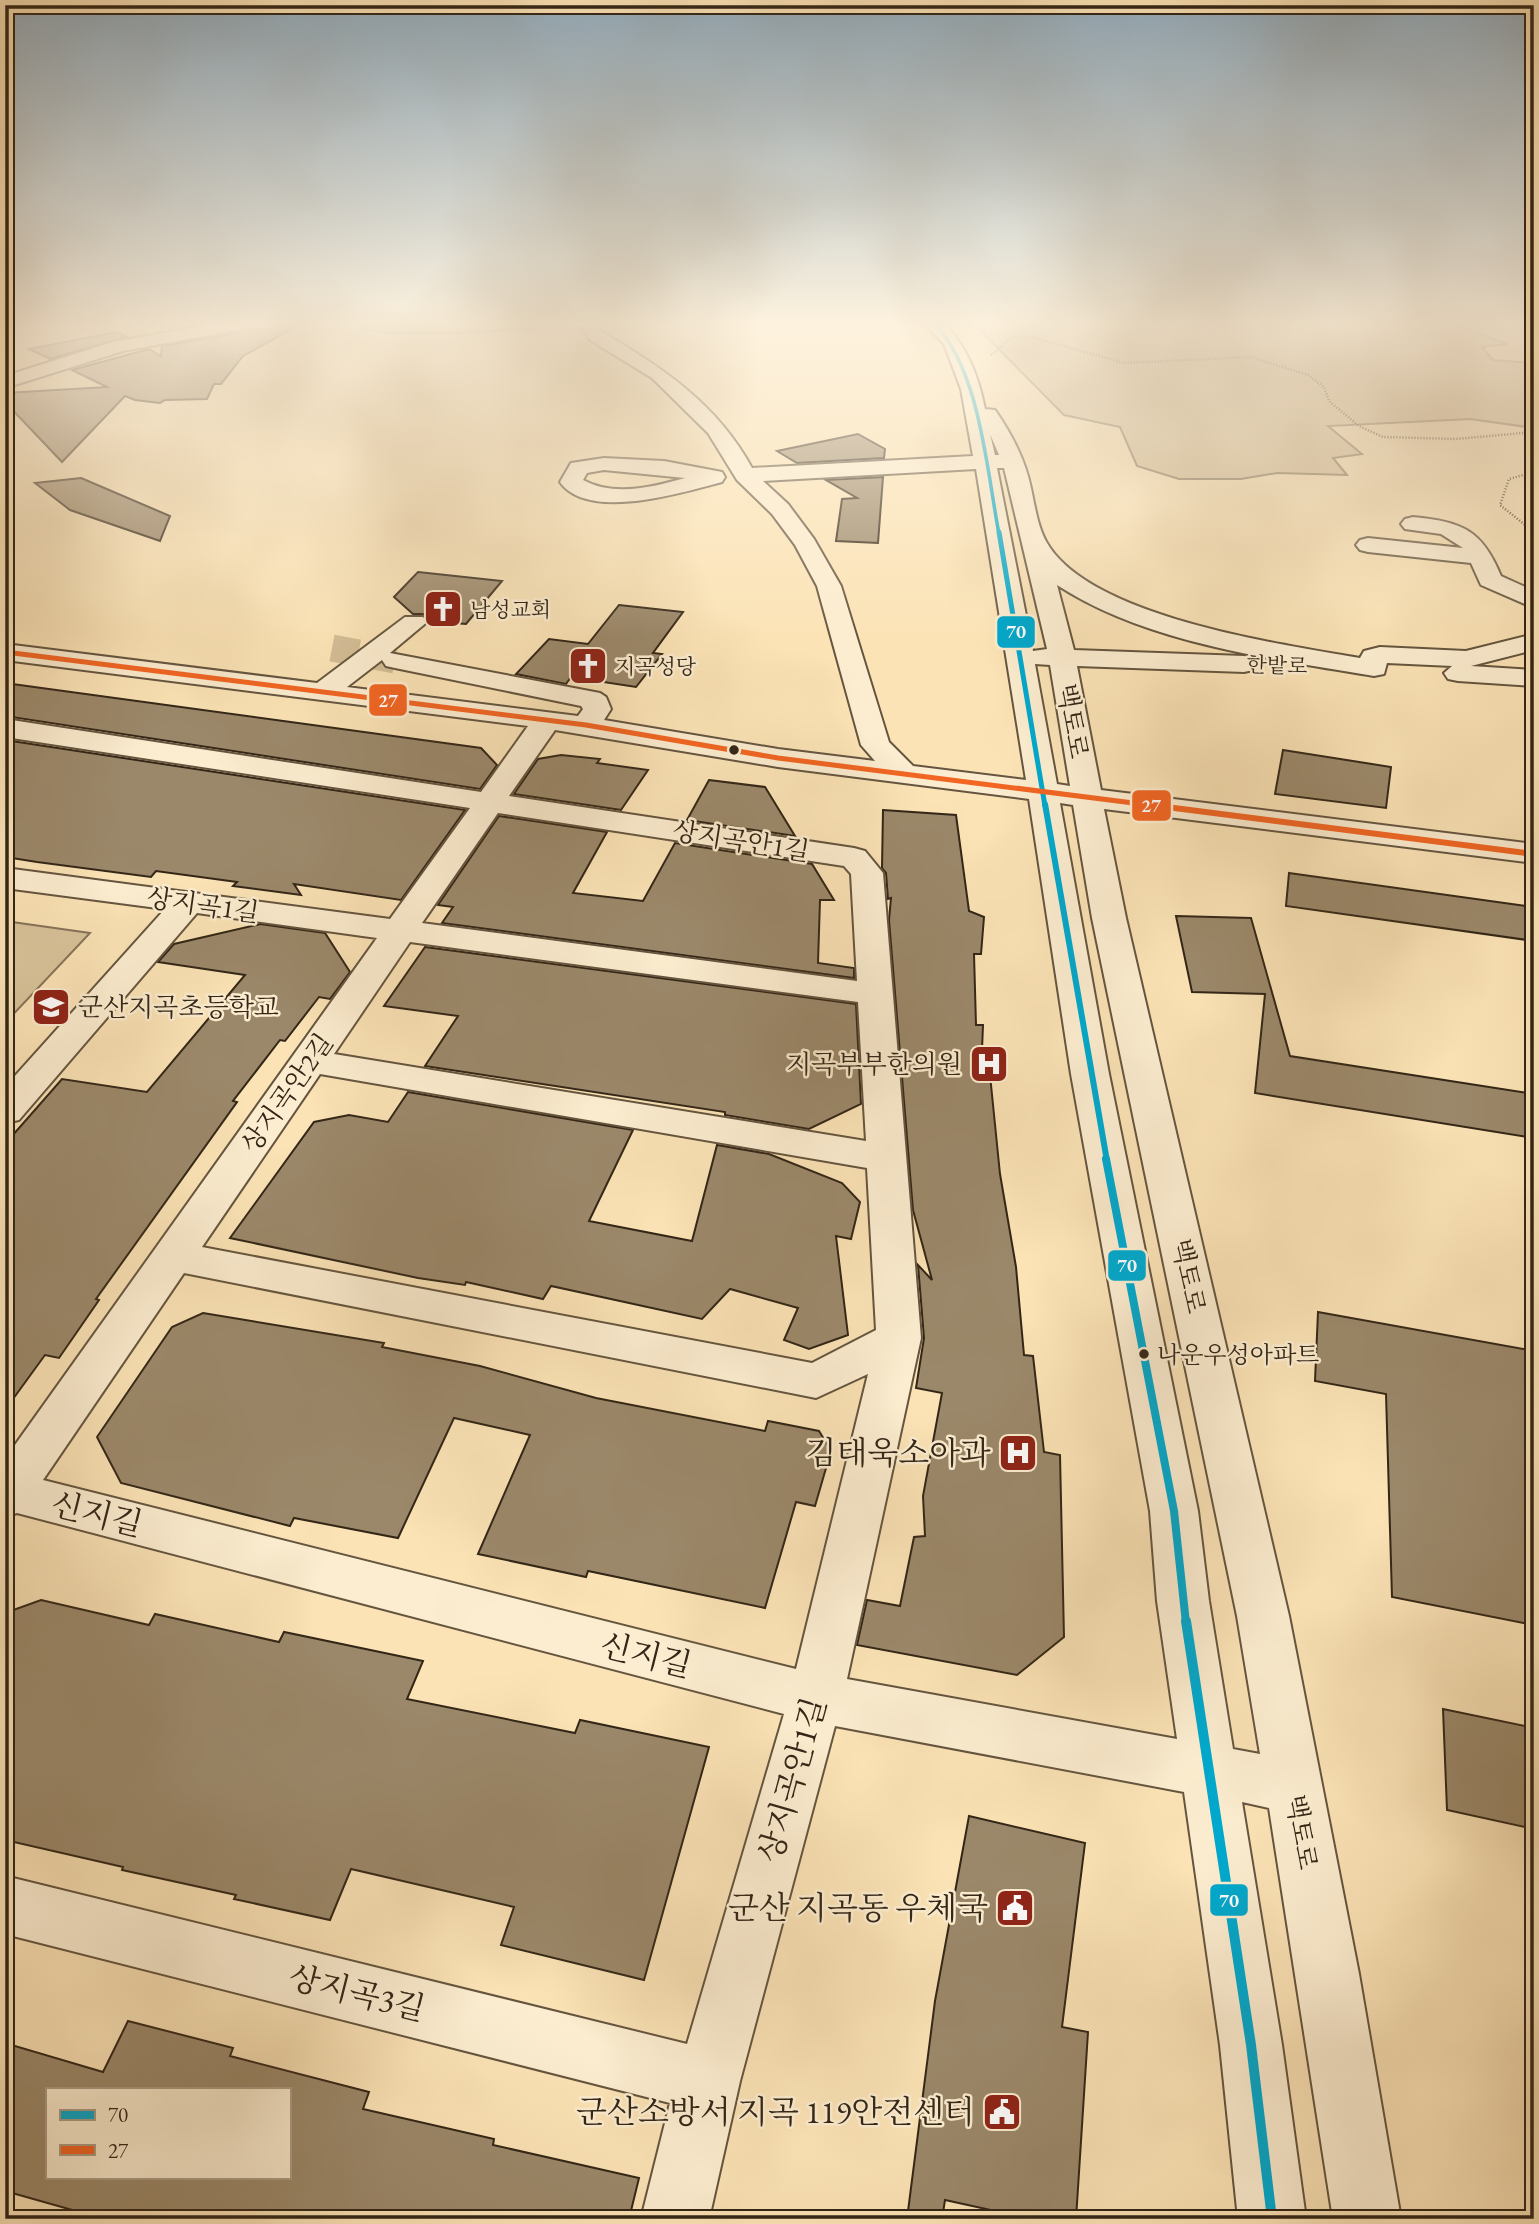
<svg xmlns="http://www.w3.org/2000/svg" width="1539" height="2224" viewBox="0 0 1539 2224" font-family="'EB Garamond','Noto Serif KR',serif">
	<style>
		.green { fill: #d9c39b; stroke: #867459; stroke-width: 2 }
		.building { fill: #9b886a; stroke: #332617; stroke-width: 2; fill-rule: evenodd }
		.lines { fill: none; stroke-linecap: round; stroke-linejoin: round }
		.minor-tunnel { stroke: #d3bd96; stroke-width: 27; stroke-dasharray: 27 13; stroke-linecap: butt }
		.minor-casing { stroke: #65553f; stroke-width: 4 }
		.path { stroke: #332617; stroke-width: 2.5; stroke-dasharray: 1 2; stroke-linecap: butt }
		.minor { fill: #fcedd0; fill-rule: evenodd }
		.bus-1-far4-casing { stroke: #fcedd0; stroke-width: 6 }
		.bus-1-far3-casing { stroke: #fcedd0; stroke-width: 9 }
		.bus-1-far2-casing { stroke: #fcedd0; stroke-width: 10 }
		.bus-1-far1-casing { stroke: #fcedd0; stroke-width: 13 }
		.bus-1-casing { stroke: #fcedd0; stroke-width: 16 }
		.bus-2-far1-casing { stroke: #fcedd0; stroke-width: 9 }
		.bus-2-casing { stroke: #fcedd0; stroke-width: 10 }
		.bus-1-far4 { stroke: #00a9ce; stroke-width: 3.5 }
		.bus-1-far3 { stroke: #00a9ce; stroke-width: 5 }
		.bus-1-far2 { stroke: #00a9ce; stroke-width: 6 }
		.bus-1-far1 { stroke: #00a9ce; stroke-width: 8 }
		.bus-1 { stroke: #00a9ce; stroke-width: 10 }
		.bus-2-far1 { stroke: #f26522; stroke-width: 5 }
		.bus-2 { stroke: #f26522; stroke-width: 6 }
		.bus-dot { fill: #332617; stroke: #fcedd0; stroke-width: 2.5 }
		.labels { text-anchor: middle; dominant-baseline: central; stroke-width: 5; stroke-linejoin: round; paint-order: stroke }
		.far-poi-label { font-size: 21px; fill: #332617; stroke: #fcedd0; text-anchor: start }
		.far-street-label { font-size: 21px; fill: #332617; stroke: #fcedd0 }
		.bus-label { font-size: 24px; fill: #332617; stroke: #fcedd0; text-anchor: start }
		.street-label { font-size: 26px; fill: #332617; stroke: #fcedd0 }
		.poi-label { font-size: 26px; fill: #332617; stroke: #fcedd0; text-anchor: start }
		.near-poi-label { font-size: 32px; fill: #332617; stroke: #fcedd0; text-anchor: end }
		.near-street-label { font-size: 32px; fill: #332617; stroke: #fcedd0 }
		.line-badge { stroke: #fcedd0; stroke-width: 2.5 }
		.badge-label { font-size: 19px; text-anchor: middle; font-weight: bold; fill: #fff }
	</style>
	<rect width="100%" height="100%" fill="#fbe3b6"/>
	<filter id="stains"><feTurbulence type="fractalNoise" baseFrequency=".00286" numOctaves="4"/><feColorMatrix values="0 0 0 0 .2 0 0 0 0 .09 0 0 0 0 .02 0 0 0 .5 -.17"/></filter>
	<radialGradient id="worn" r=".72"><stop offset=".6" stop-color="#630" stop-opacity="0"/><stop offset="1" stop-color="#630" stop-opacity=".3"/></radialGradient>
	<g class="green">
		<polygon points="361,325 583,325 461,333 387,333 359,328"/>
		<polygon points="975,325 1455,325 1507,344 1482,347 1493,360 1534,363 1534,428 1470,419 1328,426 1362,454 1333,458 1347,475 1277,473 1241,479 1179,479 1137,466 1120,427 1064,415"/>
		<polygon points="5,921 90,933 5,1023"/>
	</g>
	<g class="building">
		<polygon points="249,325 299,325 243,356 221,384 214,384 207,399 165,400 160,403 135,400 125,396 62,462 5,402 5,393 107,387 72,370 149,349 161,356 162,346 238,333"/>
		<polygon points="117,332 127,337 50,359 29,349"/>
		<polygon points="858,434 885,449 884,458 797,463 777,451"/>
		<polygon points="883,477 878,543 836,541 842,499 857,498 826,480"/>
		<polygon points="81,478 170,516 160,541 70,510 35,483"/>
		<polygon points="418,572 502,581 466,624 429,621 423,614 413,614 394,597"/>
		<polygon points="619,605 683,612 653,653 662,654 636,687 571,677 566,684 516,674 549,639 588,644"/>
		<polygon points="5,683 481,748 497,765 480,789 5,716"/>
		<polygon points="5,740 465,810 401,900 294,884 301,895 233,886 237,882 156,871 151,877 37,862 5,857"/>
		<polygon points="1283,750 1391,767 1386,808 1275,794"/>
		<polygon points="561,755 600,759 597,763 648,770 621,810 514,794 538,759"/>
		<polygon points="709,780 765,787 795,836 687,820"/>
		<polygon points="883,810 956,815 969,911 984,917 981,954 974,954 976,1025 983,1025 981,1075 990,1075 1000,1174 1016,1267 1024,1355 1033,1356 1044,1452 1060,1455 1064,1637 1017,1675 857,1645 867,1600 900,1606 914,1537 925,1536 923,1496 942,1393 916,1388 924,1338 918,1265 932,1280 913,1210 889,920 891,898 888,899 886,873 882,868"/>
		<polygon points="499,816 607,832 573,893 643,901 675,843 812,864 834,900 820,900 818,963 854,968 854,978 442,923 453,907 438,905"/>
		<polygon points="1289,873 1534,907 1534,941 1286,906"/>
		<polygon points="1176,916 1251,918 1290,1056 1534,1094 1534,1138 1255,1093 1265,994 1192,992"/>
		<polygon points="260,924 325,933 350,972 330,999 319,997 285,1041 280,1040 233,1101 237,1102 96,1299 99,1300 59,1358 45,1355 5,1410 5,1144 62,1079 147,1092 245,975 158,962 174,944"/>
		<polygon points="425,947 856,1004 861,1104 809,1129 725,1115 725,1112 425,1066 458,1016 384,1006"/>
		<polygon points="408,1092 633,1130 589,1221 692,1241 717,1145 769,1154 842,1183 860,1202 851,1239 836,1236 848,1335 809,1349 784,1340 798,1308 730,1289 702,1319 551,1286 543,1299 466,1282 465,1285 418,1278 230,1238 314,1122 349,1115 388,1122"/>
		<polygon points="1318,1312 1534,1351 1534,1422 1528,1421 1534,1471 1534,1625 1392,1597 1386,1394 1315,1381"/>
		<polygon points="203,1313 384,1343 382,1347 480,1366 596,1398 765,1431 768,1421 819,1431 831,1451 815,1506 796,1502 765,1608 588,1571 586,1577 478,1554 530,1435 454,1418 398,1538 294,1518 290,1526 121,1483 97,1437 172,1327"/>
		<polygon points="41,1600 149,1625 155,1614 279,1642 284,1632 423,1661 407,1699 575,1733 580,1720 709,1747 644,1980 501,1945 514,1907 351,1869 330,1920 234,1899 236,1895 122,1870 123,1867 5,1840 5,1613"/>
		<polygon points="1443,1709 1534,1728 1534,1829 1447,1810"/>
		<polygon points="969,1816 1085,1843 1062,2027 1088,2032 1076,2219 1032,2219 945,2200 942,2219 907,2219 935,2001"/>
		<path d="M128,2021L233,2048L230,2056L369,2092L363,2109L494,2139L493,2145L639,2178L629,2219H104L5,2191V2043L103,2072ZM47,2089H289V2177H47Z"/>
	</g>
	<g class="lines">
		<polyline class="minor-tunnel" points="332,648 395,660"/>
		<g class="minor-casing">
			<g id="minor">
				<polygon points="209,325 247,325 238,330 123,351 5,388 5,376 113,342"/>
				<path d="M579,325H597L602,332C663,368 717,404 752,468L973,456L961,389L944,344L926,325H945C967,347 979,378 985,409L995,410C1009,430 1021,452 1028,476C1034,497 1036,525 1047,543C1090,617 1279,644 1360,658L1364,651L1380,647L1466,651L1534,634V650L1471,666L1534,670V686L1458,681L1448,679L1444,673L1452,666L1387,663L1384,674L1374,676C1269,658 1148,644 1057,585L1074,650L1244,656L1253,658L1257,664L1253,670L1244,672L1077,666L1101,790L1534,844V863L1104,809L1126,918L1289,1616L1359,1974L1401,2219H1333L1269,1808L1242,1802L1282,2045L1306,2219H1238L1220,2045L1184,1792L835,1726L740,2081L709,2219H641L670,2103L5,1934V1876L687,2044L784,1714L17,1513L5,1517V1459L377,938L197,913L19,1120L5,1123V1087L165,909L5,888V868L390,919L470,808L5,737V719L481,792L528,726L5,660V644L317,683L405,617H423L427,622L390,653L600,693L606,697L611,709L604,720L778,749L875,761L861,745L817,586L795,545L772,514L737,480L708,433L652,378L590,340ZM990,434L999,455H995ZM997,468H1004L1005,472L1047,649L1033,651ZM976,469L1026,780L913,766L889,742L841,586L814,539L788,504L763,481ZM382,660L386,666L395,668L581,706L583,709L578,716L347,687ZM1035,664L1050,665L1070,786L1057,784ZM555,730L778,767L1029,799L1071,1074L1150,1511L1157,1601L1177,1739L847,1679L921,1338L883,873L865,851L854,848L509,796ZM1060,803L1073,805L1092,918L1237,1616L1260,1754L1233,1749L1209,1601L1198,1511L1109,1074ZM498,813L844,866L851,874L857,981L422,923ZM410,942L858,1002L866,1141L334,1054ZM320,1074L867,1168L876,1330L812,1363L202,1247ZM184,1273L816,1398L868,1374L796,1669L43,1480Z"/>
				<path d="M604,458L664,461L722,472L725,477L722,482C684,492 588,522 560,482L571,463ZM604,470L685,478C653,487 614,497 583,480L587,473Z"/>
				<path d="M1413,517C1463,522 1482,530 1501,576L1534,591V608L1481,585L1471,563L1368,552L1360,550L1356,545L1360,540L1368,538L1463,548L1441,534L1405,529L1401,524L1405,519Z"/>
			</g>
		</g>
		<g class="path">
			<polyline points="991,355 1012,337 1032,337 1124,363 1251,357 1308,375 1324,387 1329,401 1359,426 1383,437 1456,439 1534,432"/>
			<polyline points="1534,472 1509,479 1500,505 1534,532"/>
		</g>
		<use href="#minor" class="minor"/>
		<g class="bus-1-far4-casing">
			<path id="bus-1-far4" d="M935,325C980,370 987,472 999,534"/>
		</g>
		<g class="bus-1-far3-casing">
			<polyline id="bus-1-far3" points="999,532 1045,806"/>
		</g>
		<g class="bus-1-far2-casing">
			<polyline id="bus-1-far2" points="1045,804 1107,1161"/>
		</g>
		<g class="bus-1-far1-casing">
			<polyline id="bus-1-far1" points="1106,1159 1174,1511 1186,1623"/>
		</g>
		<g class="bus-1-casing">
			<polyline id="bus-1" points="1186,1621 1251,2045 1272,2219"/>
		</g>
		<g class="bus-2-far1-casing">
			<polyline id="bus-2-far1" points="5,652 586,725 778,758 1157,806"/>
		</g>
		<g class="bus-2-casing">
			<polyline id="bus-2" points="1143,804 1534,854"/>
		</g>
		<use href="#bus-1-far4" class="bus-1-far4"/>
		<use href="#bus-1-far3" class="bus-1-far3"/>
		<use href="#bus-1-far2" class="bus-1-far2"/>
		<use href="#bus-1-far1" class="bus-1-far1"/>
		<use href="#bus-1" class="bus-1"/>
		<use href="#bus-2-far1" class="bus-2-far1"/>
		<use href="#bus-2" class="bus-2"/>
	</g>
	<linearGradient id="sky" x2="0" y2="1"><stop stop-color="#94adbe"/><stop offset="0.51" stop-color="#fdf2de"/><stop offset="1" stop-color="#fdf2de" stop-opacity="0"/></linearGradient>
	<rect width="1539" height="636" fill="url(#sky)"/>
	<defs>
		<g id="church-square" transform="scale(2.0125)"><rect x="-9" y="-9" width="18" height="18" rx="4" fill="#8f2418" stroke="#fcedd0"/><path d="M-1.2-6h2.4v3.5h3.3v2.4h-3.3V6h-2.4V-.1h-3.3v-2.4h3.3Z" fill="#fff"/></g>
		<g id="school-square" transform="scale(2.0125)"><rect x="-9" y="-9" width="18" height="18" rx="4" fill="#8f2418" stroke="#fcedd0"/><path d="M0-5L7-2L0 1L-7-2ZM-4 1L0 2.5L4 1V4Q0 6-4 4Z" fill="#fff"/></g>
		<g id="hospital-square" transform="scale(2.0125)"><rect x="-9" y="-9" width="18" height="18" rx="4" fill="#8f2418" stroke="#fcedd0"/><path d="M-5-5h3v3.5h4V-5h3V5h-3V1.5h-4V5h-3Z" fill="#fff"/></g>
		<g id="civic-square" transform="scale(2.0125)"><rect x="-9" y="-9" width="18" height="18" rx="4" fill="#8f2418" stroke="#fcedd0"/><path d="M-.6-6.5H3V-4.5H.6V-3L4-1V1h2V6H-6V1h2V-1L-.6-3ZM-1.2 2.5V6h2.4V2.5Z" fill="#fff"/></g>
	</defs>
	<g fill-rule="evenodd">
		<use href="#church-square" x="443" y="609"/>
		<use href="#church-square" x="588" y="666"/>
		<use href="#school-square" x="51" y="1007"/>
		<use href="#hospital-square" x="989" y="1064"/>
		<use href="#hospital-square" x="1018" y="1453"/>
		<use href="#civic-square" x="1015" y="1908"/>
		<use href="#civic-square" x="1002" y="2112"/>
	</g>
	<g class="bus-dot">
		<circle cx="734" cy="750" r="6"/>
		<circle cx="1144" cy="1354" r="6"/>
	</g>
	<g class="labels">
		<g class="far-poi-label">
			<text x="470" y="609">남성교회</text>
			<text x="615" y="666">지곡성당</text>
		</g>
		<g class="far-street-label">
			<text transform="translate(1277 665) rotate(2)">한밭로</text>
		</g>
		<g class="bus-label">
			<text x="1157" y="1354">나운우성아파트</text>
		</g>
		<g class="street-label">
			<text transform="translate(1073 721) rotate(80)">백토로</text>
			<text transform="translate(741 841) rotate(9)">상지곡안1길</text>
			<text transform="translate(203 905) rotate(8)">상지곡1길</text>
			<text transform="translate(287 1093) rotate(-55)">상지곡안2길</text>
			<text transform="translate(1189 1276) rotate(78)">백토로</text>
			<text transform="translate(1302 1832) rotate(80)">백토로</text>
		</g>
		<g class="poi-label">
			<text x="78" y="1007">군산지곡초등학교</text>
			<text x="962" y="1064" text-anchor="end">지곡부부한의원</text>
		</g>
		<g class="near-poi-label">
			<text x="991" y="1453">김태욱소아과</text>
			<text x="988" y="1908">군산 지곡동 우체국</text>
			<text x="975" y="2112">군산소방서 지곡 119안전센터</text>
		</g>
		<g class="near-street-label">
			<text transform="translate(97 1514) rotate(14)">신지길</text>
			<text transform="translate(646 1655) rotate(14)">신지길</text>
			<text transform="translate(792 1780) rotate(-74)">상지곡안1길</text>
			<text transform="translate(357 1993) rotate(14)">상지곡3길</text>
		</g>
	</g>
	<g class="line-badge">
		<rect x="996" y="615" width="40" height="34" rx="7" fill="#00a9ce"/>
		<rect x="368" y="683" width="40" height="34" rx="7" fill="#f26522"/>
		<rect x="1131" y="789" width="41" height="33" rx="7" fill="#f26522"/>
		<rect x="1107" y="1249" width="40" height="33" rx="7" fill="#00a9ce"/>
		<rect x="1209" y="1883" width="40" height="34" rx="7" fill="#00a9ce"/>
	</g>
	<g class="badge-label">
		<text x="1016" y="638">70</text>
		<text x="388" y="707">27</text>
		<text x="1151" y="812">27</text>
		<text x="1127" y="1272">70</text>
		<text x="1229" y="1907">70</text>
	</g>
	<rect width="1539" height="2224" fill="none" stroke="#fbe3b6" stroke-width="28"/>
	<rect x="7" y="7" width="1525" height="2210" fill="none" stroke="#332617" stroke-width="3.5"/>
	<rect x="14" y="14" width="1511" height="2196" fill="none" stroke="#332617" stroke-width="2"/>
	<rect x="46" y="2088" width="245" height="91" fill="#fcedd0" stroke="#ac9d86" stroke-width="2"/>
	<rect x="60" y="2110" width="35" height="10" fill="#00a9ce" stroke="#ac9d86" stroke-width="2"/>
	<text x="108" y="2122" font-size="21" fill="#332617">70</text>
	<rect x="60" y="2145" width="35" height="10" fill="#f26522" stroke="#ac9d86" stroke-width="2"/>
	<text x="108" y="2158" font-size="21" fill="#332617">27</text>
	<rect width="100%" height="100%" filter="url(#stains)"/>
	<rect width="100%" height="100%" fill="url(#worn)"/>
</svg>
